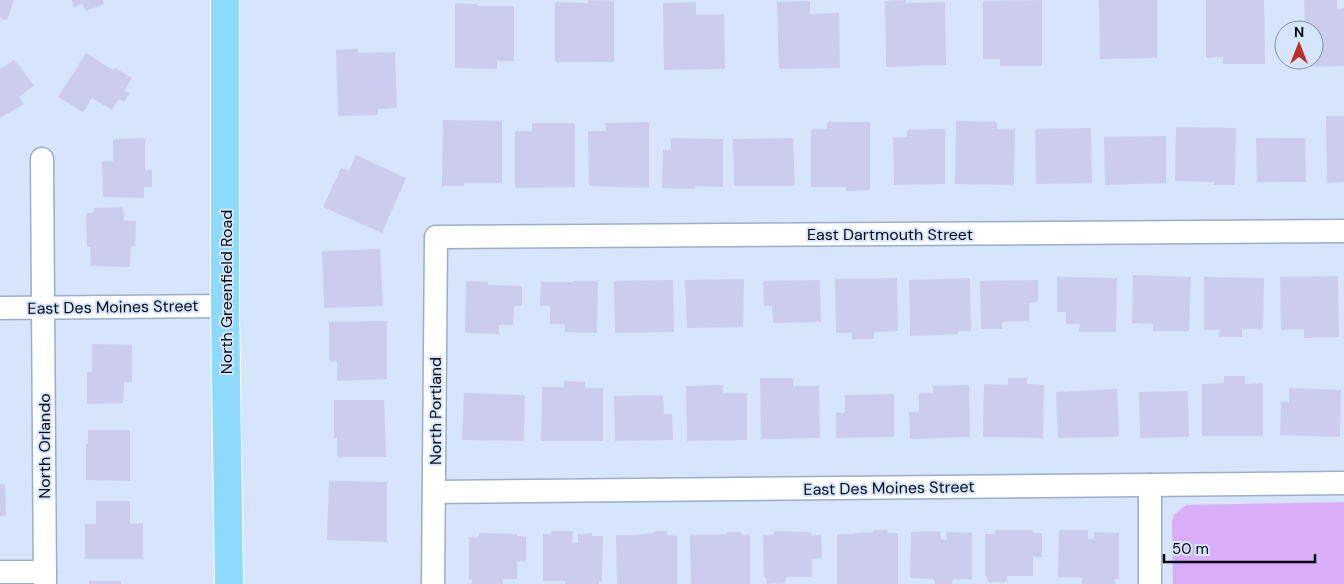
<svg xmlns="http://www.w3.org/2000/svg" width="1344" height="584" viewBox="0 0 1344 584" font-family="'DM Sans',sans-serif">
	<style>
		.green { fill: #d9adf7 }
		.building { fill: #ccccec }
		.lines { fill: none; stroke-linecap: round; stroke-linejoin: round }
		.minor-casing { stroke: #9cadc8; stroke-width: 25 }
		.major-casing { stroke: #fff; stroke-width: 30 }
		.minor { stroke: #fff; stroke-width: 22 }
		.major { stroke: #8ed9fe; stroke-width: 28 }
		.labels { text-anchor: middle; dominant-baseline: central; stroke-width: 4; stroke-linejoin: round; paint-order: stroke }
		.street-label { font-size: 16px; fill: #060b14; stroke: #d7e5fc }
	</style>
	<rect width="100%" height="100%" fill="#d7e5fc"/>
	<polygon class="green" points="1344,502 1344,584 1173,584 1172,521 1174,515 1186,505"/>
	<g class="building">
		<polygon points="0,0 14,0 7,20 0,18"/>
		<polygon points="72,0 103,0 104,4 86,11 82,4 74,7"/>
		<polygon points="588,0 614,1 614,62 555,62 555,2 588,3"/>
		<polygon points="906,0 906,3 945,2 946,65 886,67 885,1"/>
		<polygon points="1042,0 1042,66 1000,66 1000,59 983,59 983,1"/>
		<polygon points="1099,0 1157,0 1157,58 1100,59"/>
		<polygon points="1206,0 1264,0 1265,64 1223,64 1223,57 1206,58"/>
		<polygon points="1304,0 1337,0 1337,9 1344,8 1344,66 1306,67 1306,60 1314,60 1314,30 1305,30"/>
		<polygon points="810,1 810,14 839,13 840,68 779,69 777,2"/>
		<polygon points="696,2 696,15 724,14 725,69 664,70 663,3"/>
		<polygon points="455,3 477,4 477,6 514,6 514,61 497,61 497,69 455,68"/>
		<polygon points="358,49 358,53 395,52 397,108 378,109 378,115 338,116 336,50"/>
		<polygon points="86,53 113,70 115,68 132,78 124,91 130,93 124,102 119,99 112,110 92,98 83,112 58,97"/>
		<polygon points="14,60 34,85 19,97 24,104 0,118 0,69"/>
		<polygon points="1326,116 1344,116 1344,182 1327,183"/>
		<polygon points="443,120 502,121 502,183 464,183 464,186 442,186"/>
		<polygon points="956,121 997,122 997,129 1015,129 1014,185 955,184"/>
		<polygon points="649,122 649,188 589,186 588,131 606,131 605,123"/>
		<polygon points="827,122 870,122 870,190 846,191 846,187 811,187 811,129 827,129"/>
		<polygon points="532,123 575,123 575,187 515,188 515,131 532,131"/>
		<polygon points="1176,127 1236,128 1235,185 1214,185 1214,182 1175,181"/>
		<polygon points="1091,128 1092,183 1036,184 1035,129"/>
		<polygon points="945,129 945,184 894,185 893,138 907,137 907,130"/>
		<polygon points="1166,136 1166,183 1105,185 1104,137"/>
		<polygon points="145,138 145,170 152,170 152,187 144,187 144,198 103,197 102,161 113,161 113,139"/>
		<polygon points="671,138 723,139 723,187 695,186 695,189 662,188 663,150 671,150"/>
		<polygon points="793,138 795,186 734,186 733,139"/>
		<polygon points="1256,138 1305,138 1306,182 1257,182"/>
		<polygon points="356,155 406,178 382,233 323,207 341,168 349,171"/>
		<polygon points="123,207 124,221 136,221 135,246 131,246 130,267 91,266 90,247 87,247 86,213 93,213 94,208"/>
		<polygon points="380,249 383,306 324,308 322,251"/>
		<polygon points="1133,275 1191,277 1189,331 1153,331 1153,324 1132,323"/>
		<polygon points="1338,276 1339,337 1304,338 1304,329 1281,330 1280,277"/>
		<polygon points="1057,277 1117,278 1116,332 1079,332 1080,324 1066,324 1066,312 1057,312"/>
		<polygon points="1204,277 1264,278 1263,329 1242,329 1242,337 1219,337 1220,330 1204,330"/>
		<polygon points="897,278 898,331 874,332 874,339 852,339 852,333 836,333 835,279"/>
		<polygon points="970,278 971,331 958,331 958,334 910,336 909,280"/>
		<polygon points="744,279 743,327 687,328 685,280"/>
		<polygon points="673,280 674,332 615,333 614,281"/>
		<polygon points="820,280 821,322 773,323 772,306 764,306 763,281"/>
		<polygon points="1038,280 1038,302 1029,303 1029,321 1002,322 1002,329 981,329 980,281"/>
		<polygon points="466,281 488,282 488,285 522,286 522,306 514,306 513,325 499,325 499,334 465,333"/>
		<polygon points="574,281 598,281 597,333 565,332 565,324 550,324 550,306 540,306 541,282 574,282"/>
		<polygon points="387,321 387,379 337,381 337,361 329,361 329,322"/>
		<polygon points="92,344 132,345 132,382 124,382 123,403 87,404 87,372 92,372"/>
		<polygon points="1224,376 1245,376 1245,384 1263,383 1263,436 1202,436 1202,384 1224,383"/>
		<polygon points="760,378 793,378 793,386 819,386 820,438 761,439"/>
		<polygon points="1008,378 1027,378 1027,384 1044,385 1043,438 983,437 984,384 1008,385"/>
		<polygon points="564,381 585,382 585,388 603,388 603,441 541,441 542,387 564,387"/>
		<polygon points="723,385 723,393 747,393 747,440 687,441 686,386"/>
		<polygon points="969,385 970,437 910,439 909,412 919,412 919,393 933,393 933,386"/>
		<polygon points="1289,388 1341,390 1340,437 1280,435 1281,402 1289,402"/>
		<polygon points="1117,389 1119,437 1058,438 1056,392"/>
		<polygon points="1188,391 1189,437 1140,438 1139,392"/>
		<polygon points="464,393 525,395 524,441 462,440"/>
		<polygon points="894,394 894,437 836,438 836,413 845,413 845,395"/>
		<polygon points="663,395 664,414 672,414 673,440 615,441 614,396"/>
		<polygon points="334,400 384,400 386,457 337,457 337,438 334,438"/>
		<polygon points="88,430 130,430 130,481 86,480 86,444 88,444"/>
		<polygon points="329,481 387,482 387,542 327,540"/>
		<polygon points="0,484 5,484 6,516 0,516"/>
		<polygon points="96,501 130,501 130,524 143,523 143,559 85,559 85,524 96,524"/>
		<polygon points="874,530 888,530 887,533 898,533 898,584 837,584 837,534 854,534 855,533 873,532"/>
		<polygon points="995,530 1032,530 1033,533 1042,533 1042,557 1033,557 1033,576 1007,576 1007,582 988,582 987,576 985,576 985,534 995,534"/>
		<polygon points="1059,530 1088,530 1088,539 1094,539 1094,532 1119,533 1119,579 1115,579 1115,584 1082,584 1082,578 1058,577"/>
		<polygon points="551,531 573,531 572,543 578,543 578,534 592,533 592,536 603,536 602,582 599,581 599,584 565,584 565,581 543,581 543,534 551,534"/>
		<polygon points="654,531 667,531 667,535 677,536 677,584 617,584 616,535 633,535 653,533"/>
		<polygon points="774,531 812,532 811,535 821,535 822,558 812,559 812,577 786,577 785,583 767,584 766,577 764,577 763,535 774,535"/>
		<polygon points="940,531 941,539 947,540 946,532 972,533 972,579 953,579 952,584 935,584 934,579 910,578 911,532"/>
		<polygon points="727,532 741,532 741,535 750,535 750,584 691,584 690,535 727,534"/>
		<polygon points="479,533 517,534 517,536 526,537 526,561 517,561 517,579 503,579 503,584 472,584 472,579 469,580 469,537 479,537"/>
		<rect x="89" y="581" width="32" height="3"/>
	</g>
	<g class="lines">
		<g class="minor-casing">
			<g id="minor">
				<polyline points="42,159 45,584"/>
				<polyline points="0,308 225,306"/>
				<polyline points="1150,485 1150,584"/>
				<polyline points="434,492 1344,483"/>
				<polyline points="0,572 45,572"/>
				<polyline points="433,584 436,237 1344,231"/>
			</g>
		</g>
		<g class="major-casing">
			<polyline id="major" points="225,0 225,306 229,584"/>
		</g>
		<use href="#minor" class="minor"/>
		<use href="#major" class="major"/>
	</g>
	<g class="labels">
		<g class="street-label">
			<text x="890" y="234">East Dartmouth Street</text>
			<text transform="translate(226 292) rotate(-90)">North Greenfield Road</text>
			<text transform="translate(113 307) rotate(-1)">East Des Moines Street</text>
			<text transform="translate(435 411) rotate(-90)">North Portland</text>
			<text transform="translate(44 446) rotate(-90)">North Orlando</text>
			<text transform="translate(889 488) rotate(-1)">East Des Moines Street</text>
		</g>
	</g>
	<g transform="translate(1299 45)"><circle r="24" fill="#d7e5fc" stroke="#838e9f"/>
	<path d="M0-4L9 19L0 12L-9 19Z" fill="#bc2e2a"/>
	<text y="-8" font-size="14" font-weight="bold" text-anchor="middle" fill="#060b14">N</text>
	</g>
	<path d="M1164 554v8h151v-8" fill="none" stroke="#060b14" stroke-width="2.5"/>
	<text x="1172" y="554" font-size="15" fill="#060b14" stroke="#d7e5fc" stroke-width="4" paint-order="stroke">50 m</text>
</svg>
